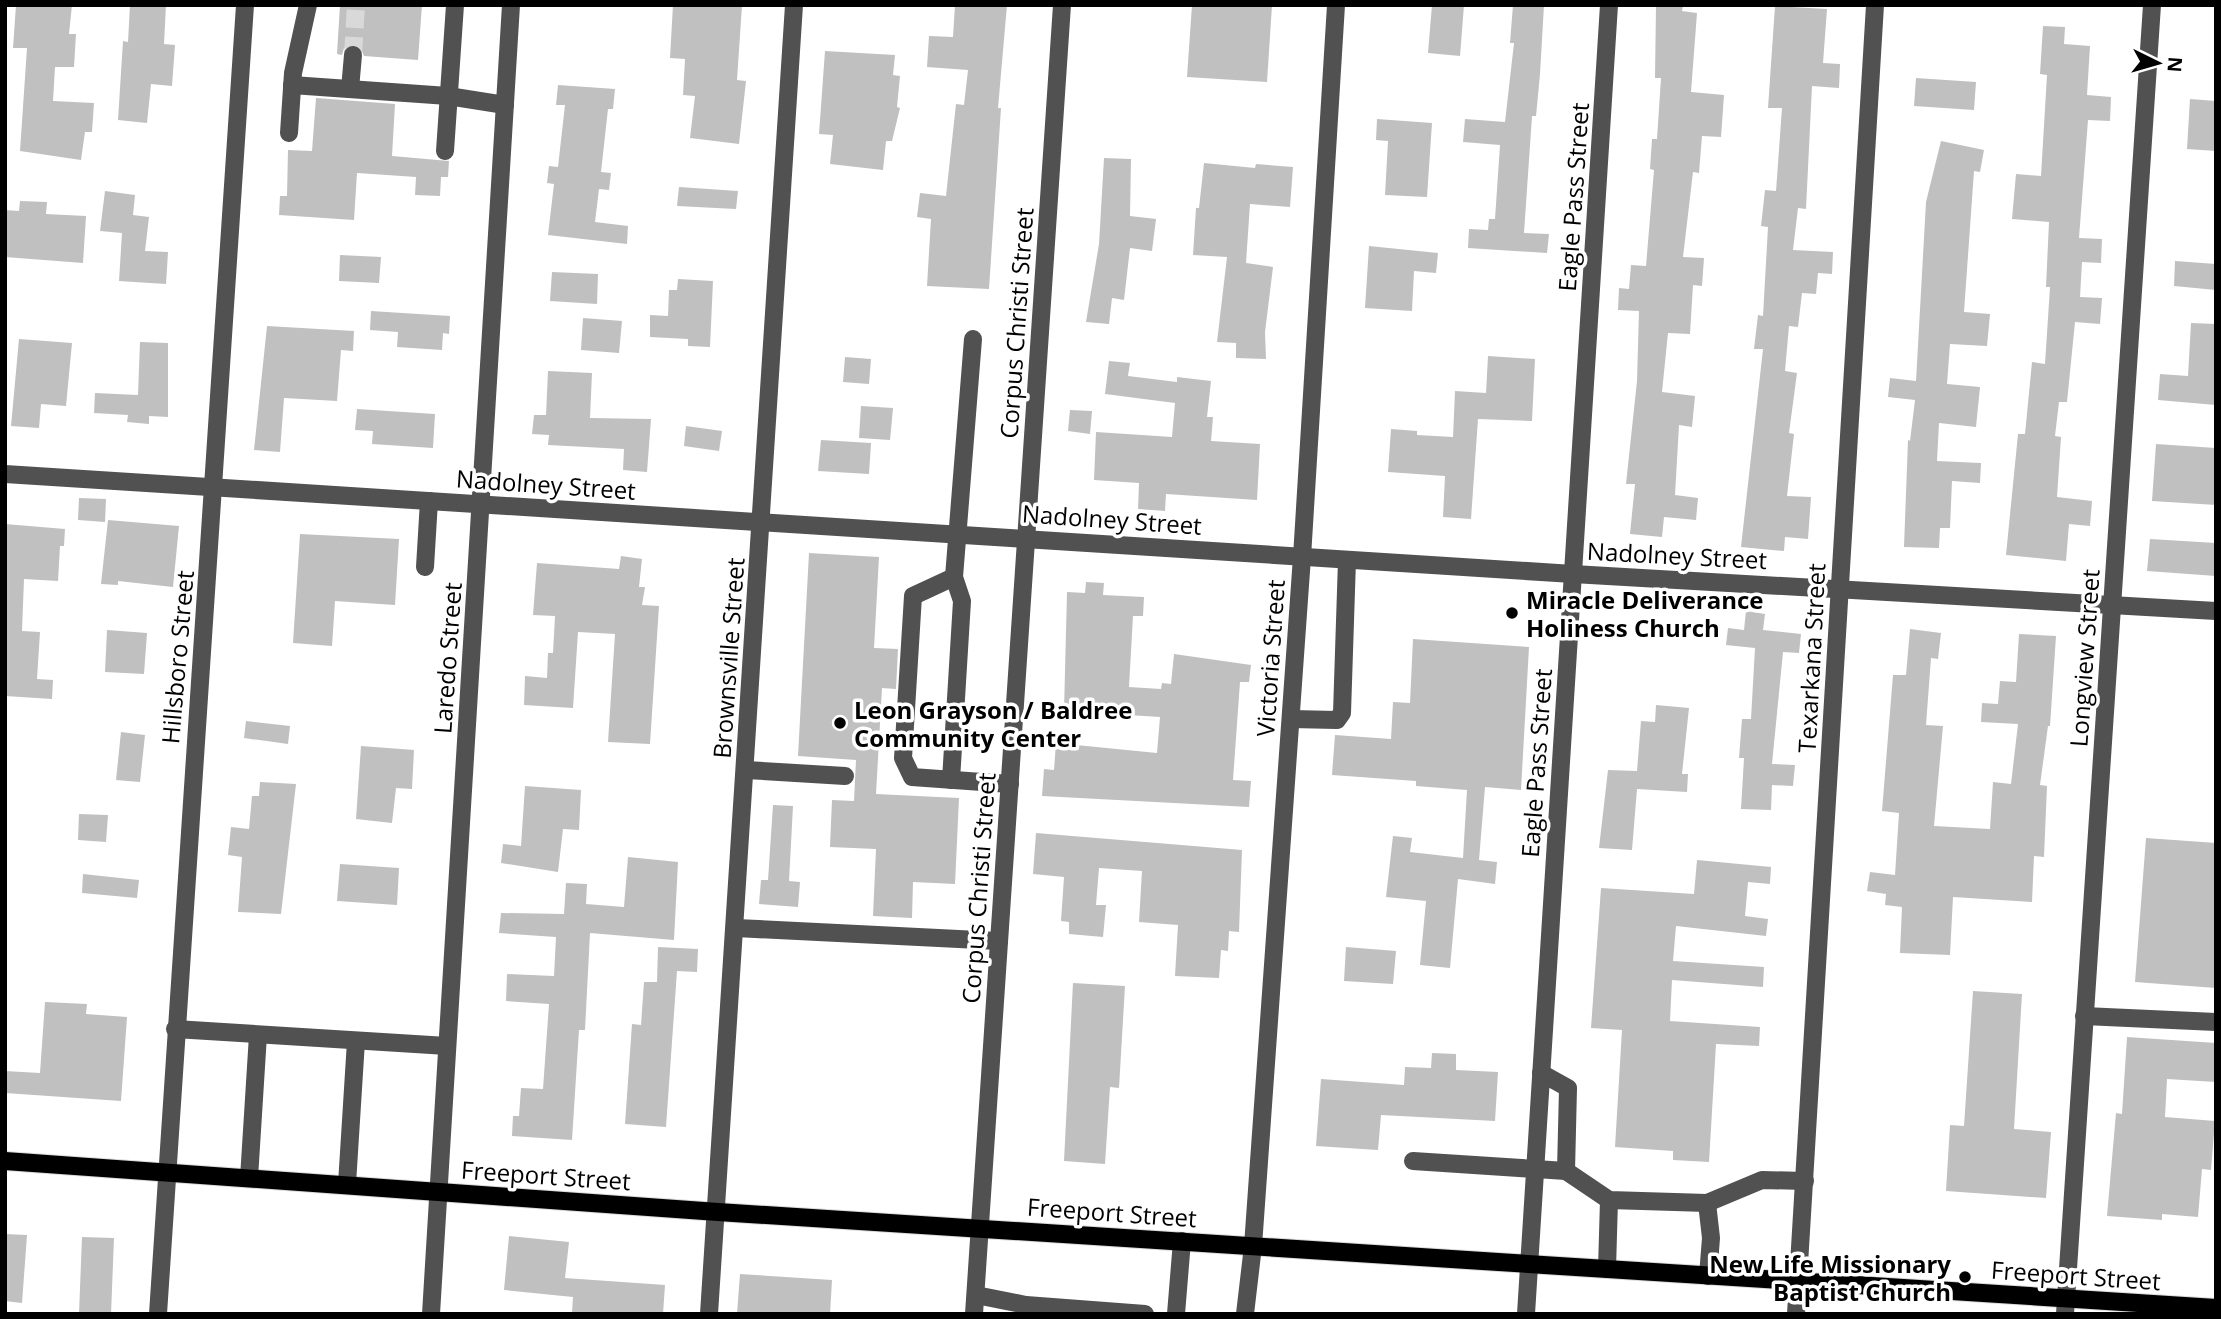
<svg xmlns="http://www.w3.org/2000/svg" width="2221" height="1319" viewBox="0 0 2221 1319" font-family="'Open Sans',sans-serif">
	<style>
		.building { fill: #c0c0c0 }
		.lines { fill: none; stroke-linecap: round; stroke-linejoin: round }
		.minor-tunnel { stroke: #d9d9d9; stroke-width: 18; stroke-dasharray: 18 9; stroke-linecap: butt }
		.major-casing { stroke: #dbdbdb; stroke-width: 20 }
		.minor { stroke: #515151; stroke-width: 18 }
		.major { stroke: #000; stroke-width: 18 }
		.poi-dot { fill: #000; stroke: #fff; stroke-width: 2.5 }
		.labels { text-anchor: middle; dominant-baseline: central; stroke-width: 7; stroke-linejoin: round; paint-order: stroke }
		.street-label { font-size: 24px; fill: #000; stroke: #fff }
		.poi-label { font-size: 24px; font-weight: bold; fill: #000; stroke: #fff; text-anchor: start }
	</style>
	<rect width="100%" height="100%" fill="#fff"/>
	<g class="building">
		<polygon points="16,5 72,5 69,34 76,34 74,67 55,67 53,101 94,103 92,132 85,132 81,160 20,151 27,48 13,48"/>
		<polygon points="130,5 166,5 164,44 175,45 172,86 151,84 147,123 118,120 123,41 128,42"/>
		<polygon points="340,5 422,5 418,60 364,56 360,46 353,44 344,48 342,55 337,54"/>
		<polygon points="673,5 742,5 737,80 746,81 739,144 690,138 695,96 683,95 685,59 670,58"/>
		<polygon points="955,5 1007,5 998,108 1001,108 989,289 927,286 931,219 917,217 920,193 946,196 956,104 964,105 968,70 927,67 929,36 953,37"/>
		<polygon points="1192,5 1272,5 1267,82 1187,77"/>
		<polygon points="1432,5 1464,5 1460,56 1428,53"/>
		<polygon points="1513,5 1544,5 1540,74 1536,116 1532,116 1524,233 1549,234 1547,253 1468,248 1469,229 1488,230 1489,219 1495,219 1500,145 1463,142 1465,119 1505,122 1514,43 1510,43"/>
		<polygon points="1656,5 1683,5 1682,11 1697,13 1691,92 1724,95 1721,137 1702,136 1699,173 1693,172 1683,257 1704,258 1702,286 1693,285 1690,334 1668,333 1662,392 1695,396 1692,427 1679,425 1675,495 1698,498 1696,520 1664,517 1662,537 1630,534 1635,484 1626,484 1637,381 1639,311 1618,310 1619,288 1629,289 1631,265 1646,266 1654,170 1650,169 1652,139 1657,139 1661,78 1655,78"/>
		<polygon points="1775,6 1827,9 1823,63 1840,64 1839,88 1812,86 1806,209 1798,208 1793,250 1833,252 1832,274 1818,273 1816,294 1802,293 1798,327 1789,326 1785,371 1797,373 1789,433 1794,434 1787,496 1811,497 1808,539 1785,537 1784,551 1741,547 1763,349 1754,349 1758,315 1763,316 1768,227 1761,226 1765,190 1776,191 1782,108 1768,108"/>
		<polygon points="2043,26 2065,27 2064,44 2090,46 2087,95 2111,97 2110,121 2088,120 2079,238 2102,239 2101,263 2082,262 2080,297 2102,298 2100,324 2075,322 2067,402 2059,402 2055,436 2061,437 2057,497 2092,501 2090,526 2069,524 2066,561 2006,555 2018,434 2025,434 2032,362 2045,364 2050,287 2046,287 2049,222 2012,219 2016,174 2041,176 2047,75 2040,74"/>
		<polygon points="825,51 895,55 893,75 900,76 897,107 900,108 892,141 886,141 883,170 830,164 833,135 819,134"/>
		<polygon points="1916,78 1976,82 1974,110 1914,106"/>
		<polygon points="558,85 615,89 613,109 608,109 601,172 611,173 609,190 599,189 595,222 628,226 627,244 548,235 554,184 547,183 549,166 558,167 565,105 556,105"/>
		<polygon points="316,98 395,104 392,156 449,161 448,177 441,177 440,196 415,195 416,177 357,173 354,220 279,215 280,196 287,196 288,150 312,151"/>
		<polygon points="2190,99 2216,101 2216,151 2187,149"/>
		<polygon points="1377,119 1432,123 1427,197 1385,195 1388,141 1376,140"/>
		<polygon points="1941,141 1984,150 1980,172 1974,171 1964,312 1990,314 1987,346 1950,344 1947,384 1980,387 1976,427 1939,423 1937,461 1981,463 1980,483 1952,481 1950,528 1940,528 1939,548 1904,547 1908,440 1910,441 1915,400 1888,397 1890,378 1916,381 1926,202"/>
		<polygon points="1104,158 1131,159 1130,216 1156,219 1152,251 1130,248 1124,300 1112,298 1109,324 1086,322 1099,244"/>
		<polygon points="1204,163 1255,168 1256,164 1293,167 1290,207 1250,204 1246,263 1273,267 1265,332 1266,359 1236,358 1236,343 1217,342 1227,257 1193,255 1196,208 1199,208"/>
		<polygon points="679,187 738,191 736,209 677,206"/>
		<polygon points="105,191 135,195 133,215 149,217 145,251 168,252 166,284 119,281 122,233 100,231"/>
		<polygon points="20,201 47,202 46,214 86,216 83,263 5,257 5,210 19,211"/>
		<polygon points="1369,246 1438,253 1436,273 1414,271 1412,311 1365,308"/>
		<polygon points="340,255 381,257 379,283 339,281"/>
		<polygon points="2175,261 2216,264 2216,290 2174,286"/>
		<polygon points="552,272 598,274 597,304 550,301"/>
		<polygon points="678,279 713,281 710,347 688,346 688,339 650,337 650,315 668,316 669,290 677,290"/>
		<polygon points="371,311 450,316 449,334 443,333 442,350 397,347 398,332 370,330"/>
		<polygon points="583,318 622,321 619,353 581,350"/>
		<polygon points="2191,323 2216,324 2216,405 2158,400 2160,374 2188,376"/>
		<polygon points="267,326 354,331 353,351 341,350 337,401 284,398 280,452 254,450"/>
		<polygon points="19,339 72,343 66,406 41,404 39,428 11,426"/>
		<polygon points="140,342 168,343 168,417 149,416 149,424 127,422 128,415 94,413 95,393 138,395"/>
		<polygon points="1488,356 1535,359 1532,421 1478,419 1471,519 1443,517 1445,476 1388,472 1391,429 1417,431 1417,435 1453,437 1455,391 1486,393"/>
		<polygon points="845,357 871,359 869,384 843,382"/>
		<polygon points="1109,361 1130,363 1128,376 1177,382 1177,377 1211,381 1207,417 1213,417 1211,441 1260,444 1257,500 1166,494 1165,511 1138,509 1139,483 1094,480 1096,432 1172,437 1175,403 1105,394"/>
		<polygon points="548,371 592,373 590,418 651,419 647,472 623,470 624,449 548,445 549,435 532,434 534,415 546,415"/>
		<polygon points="861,406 893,408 890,440 859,438"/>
		<polygon points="357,409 435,414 433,448 372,444 373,431 355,430"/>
		<polygon points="1070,410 1092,411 1090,434 1068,431"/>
		<polygon points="686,426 722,431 719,451 684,446"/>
		<polygon points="821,440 871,443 869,474 818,471"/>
		<polygon points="2156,444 2216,448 2216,505 2152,501"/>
		<polygon points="79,498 106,499 105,522 78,520"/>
		<polygon points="108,520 179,526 173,587 118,581 118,585 101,584"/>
		<polygon points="5,524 65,529 64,546 60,546 58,581 24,579 22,631 40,632 37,679 53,680 52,699 5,696"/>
		<polygon points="300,534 399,539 395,605 335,601 332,646 293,643"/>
		<polygon points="2150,539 2216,543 2216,576 2147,571"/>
		<polygon points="809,553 879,557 874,648 898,649 896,689 882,688 876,794 959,798 955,884 913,882 912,918 873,916 876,849 830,847 832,800 854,801 856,760 798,756"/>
		<polygon points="621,556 642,559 639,587 645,587 642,605 659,606 650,744 608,742 615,634 578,632 573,708 524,705 525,676 547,678 548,653 553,653 555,616 533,615 537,563 619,569"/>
		<polygon points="1086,582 1104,583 1103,595 1144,597 1143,616 1133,616 1129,687 1161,689 1162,683 1171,684 1174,654 1251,665 1249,682 1240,682 1233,780 1251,781 1249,807 1042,796 1044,769 1054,770 1056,743 1157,753 1160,717 1064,711 1067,592 1085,593"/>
		<polygon points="1746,611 1765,614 1763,630 1801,634 1799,653 1783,652 1772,764 1795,765 1793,786 1772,785 1771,810 1741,809 1744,758 1739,758 1742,719 1751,719 1755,648 1726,645 1728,628 1744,630"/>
		<polygon points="1910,629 1941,633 1938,659 1931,658 1926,725 1943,726 1934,826 1990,829 1993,782 2011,784 2018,724 1981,722 1982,703 1998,704 2000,681 2016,682 2019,634 2056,636 2050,726 2048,726 2040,785 2047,786 2044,857 2034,856 2032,902 1953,897 1950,955 1900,953 1902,907 1885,905 1886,894 1867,891 1870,872 1895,875 1899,813 1882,811 1893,675 1906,675"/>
		<polygon points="107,630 147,633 144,674 105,672"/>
		<polygon points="1413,639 1529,647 1521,790 1485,787 1479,860 1497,862 1495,884 1458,879 1450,968 1420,965 1426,901 1386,897 1393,836 1412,838 1410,852 1463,858 1467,790 1416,786 1416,781 1332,775 1335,735 1391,739 1393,702 1410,703"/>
		<polygon points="1656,705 1689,708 1682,774 1688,774 1687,792 1637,789 1632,850 1599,848 1608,770 1637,771 1641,721 1655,722"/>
		<polygon points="246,721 290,726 288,744 244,738"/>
		<polygon points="121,732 145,735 140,782 116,780"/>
		<polygon points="361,746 414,750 412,789 396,788 392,823 356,819"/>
		<polygon points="260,782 296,784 281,914 238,912 242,857 228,855 231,827 249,829 252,796 259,796"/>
		<polygon points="525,786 581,790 579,830 563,829 558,872 501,863 503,844 521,846"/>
		<polygon points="773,805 793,806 789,881 800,882 798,907 759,904 761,880 768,880"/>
		<polygon points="79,814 108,815 106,842 78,840"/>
		<polygon points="1036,833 1242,850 1239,932 1229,931 1228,951 1221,950 1219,978 1175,976 1178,925 1139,922 1142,871 1099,868 1096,905 1106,905 1103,937 1069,934 1069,922 1061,921 1064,877 1033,874"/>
		<polygon points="2146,838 2216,843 2216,988 2135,982"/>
		<polygon points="628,857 678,862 674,940 590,933 585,1030 579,1030 572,1140 512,1136 513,1116 519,1116 521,1088 543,1089 549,1004 506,1001 507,974 554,976 556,937 499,933 501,913 564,914 566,883 587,884 586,904 624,907"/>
		<polygon points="1697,860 1771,867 1770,884 1748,882 1745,916 1768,919 1766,936 1676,926 1673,961 1764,967 1763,987 1672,980 1670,1021 1760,1027 1759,1046 1716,1044 1709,1162 1673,1160 1673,1151 1615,1147 1622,1030 1591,1028 1601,888 1694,894"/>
		<polygon points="340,864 399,868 397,905 337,901"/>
		<polygon points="83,874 139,880 137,898 82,893"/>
		<polygon points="658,947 698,949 697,972 677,971 666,1127 625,1124 632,1024 641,1025 644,982 657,982"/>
		<polygon points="1346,947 1396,951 1393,984 1344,981"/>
		<polygon points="1073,983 1125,986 1119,1088 1110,1087 1105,1164 1064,1161"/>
		<polygon points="1973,991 2022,994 2014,1129 2051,1132 2046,1198 1946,1191 1950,1125 1964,1126"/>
		<polygon points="45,1002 87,1004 86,1014 127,1017 121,1101 5,1093 5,1071 40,1073"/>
		<polygon points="2127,1037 2216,1043 2216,1082 2167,1079 2165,1117 2215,1121 2211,1170 2202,1169 2198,1217 2162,1214 2162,1220 2107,1216 2116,1113 2122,1114"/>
		<polygon points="1432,1053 1456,1054 1456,1070 1498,1072 1495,1121 1381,1115 1378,1150 1316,1146 1321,1079 1404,1085 1405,1067 1431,1068"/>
		<polygon points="5,1234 27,1235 22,1303 5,1301"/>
		<polygon points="509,1236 569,1242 565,1278 665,1285 663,1314 572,1313 573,1297 504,1290"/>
		<polygon points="82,1237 114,1238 111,1314 79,1314"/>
		<polygon points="740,1274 832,1280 830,1314 737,1314"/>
	</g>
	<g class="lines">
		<polyline class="minor-tunnel" points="353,55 356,5"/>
		<g class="major-casing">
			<polyline id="major" points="5,1161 718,1212 2216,1308"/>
		</g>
		<g class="minor">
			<polyline points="292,85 448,96 505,105"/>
			<polyline points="350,89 353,55"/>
			<polyline points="289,133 293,73 308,5"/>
			<polyline points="445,151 455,5"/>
			<polyline points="5,474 1573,574 2216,611"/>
			<polyline points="425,567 429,501"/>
			<polyline points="954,577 913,596 903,758 912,777 1010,784"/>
			<polyline points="1291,719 1337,720 1342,713 1347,560"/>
			<polyline points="746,770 845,776"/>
			<polyline points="951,780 962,601 954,577 973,339"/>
			<polyline points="736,928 999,941"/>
			<polyline points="2084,1016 2216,1022"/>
			<polyline points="175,1029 447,1046"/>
			<polyline points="1541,1073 1568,1088 1566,1171 1609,1200 1707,1203 1762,1180 1805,1181"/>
			<polyline points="1413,1161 1566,1171"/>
			<polyline points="249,1178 258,1035"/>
			<polyline points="347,1184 356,1041"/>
			<polyline points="1707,1203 1711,1238 1708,1276"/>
			<polyline points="1607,1269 1609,1200"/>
			<polyline points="976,1295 1026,1305 1145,1314"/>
			<polyline points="158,1314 245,5"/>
			<polyline points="431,1314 511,5"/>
			<polyline points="709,1314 794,5"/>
			<polyline points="974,1314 1062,5"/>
			<polyline points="1176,1314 1182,1241"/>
			<polyline points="1245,1314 1253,1246 1302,557 1336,5"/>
			<polyline points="1526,1314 1609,5"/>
			<polyline points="1796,1314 1875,5"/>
			<polyline points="2065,1314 2152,5"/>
		</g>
		<use href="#major" class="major"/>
	</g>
	<g class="poi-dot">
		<circle cx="1512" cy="613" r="7"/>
		<circle cx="840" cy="723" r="7"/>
		<circle cx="1965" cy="1277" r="7"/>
	</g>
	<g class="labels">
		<g class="street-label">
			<text transform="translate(1573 197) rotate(-86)">Eagle Pass Street</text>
			<text transform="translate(1016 323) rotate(-86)">Corpus Christi Street</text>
			<text transform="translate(546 484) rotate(4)">Nadolney Street</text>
			<text transform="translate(1112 519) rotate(4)">Nadolney Street</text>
			<text transform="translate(1677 555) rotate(3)">Nadolney Street</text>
			<text transform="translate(177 657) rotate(-85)">Hillsboro Street</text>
			<text transform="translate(447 658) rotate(-86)">Laredo Street</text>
			<text transform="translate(728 658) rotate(-86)">Brownsville Street</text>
			<text transform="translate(1270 658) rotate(-86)">Victoria Street</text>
			<text transform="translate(1811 658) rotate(-87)">Texarkana Street</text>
			<text transform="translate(2084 658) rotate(-86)">Longview Street</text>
			<text transform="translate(1536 763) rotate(-86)">Eagle Pass Street</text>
			<text transform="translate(978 888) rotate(-86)">Corpus Christi Street</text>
			<text transform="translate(546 1175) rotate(4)">Freeport Street</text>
			<text transform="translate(1112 1212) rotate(4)">Freeport Street</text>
			<text transform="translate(2076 1275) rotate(4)">Freeport Street</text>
		</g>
		<g class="poi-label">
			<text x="1526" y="599">Miracle Deliverance<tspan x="1526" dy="28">Holiness Church</tspan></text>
			<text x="854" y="709">Leon Grayson / Baldree<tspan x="854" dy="28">Community Center</tspan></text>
			<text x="1951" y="1263" text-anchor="end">New Life Missionary<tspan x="1951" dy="28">Baptist Church</tspan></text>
		</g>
	</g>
	<rect width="2221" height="1319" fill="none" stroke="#000000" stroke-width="14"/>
	<g transform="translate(2158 63) rotate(95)" stroke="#ffffff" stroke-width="5" paint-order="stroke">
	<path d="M0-5L12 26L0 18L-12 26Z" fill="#000000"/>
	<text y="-10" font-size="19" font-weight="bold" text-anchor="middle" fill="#000000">N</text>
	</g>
</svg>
